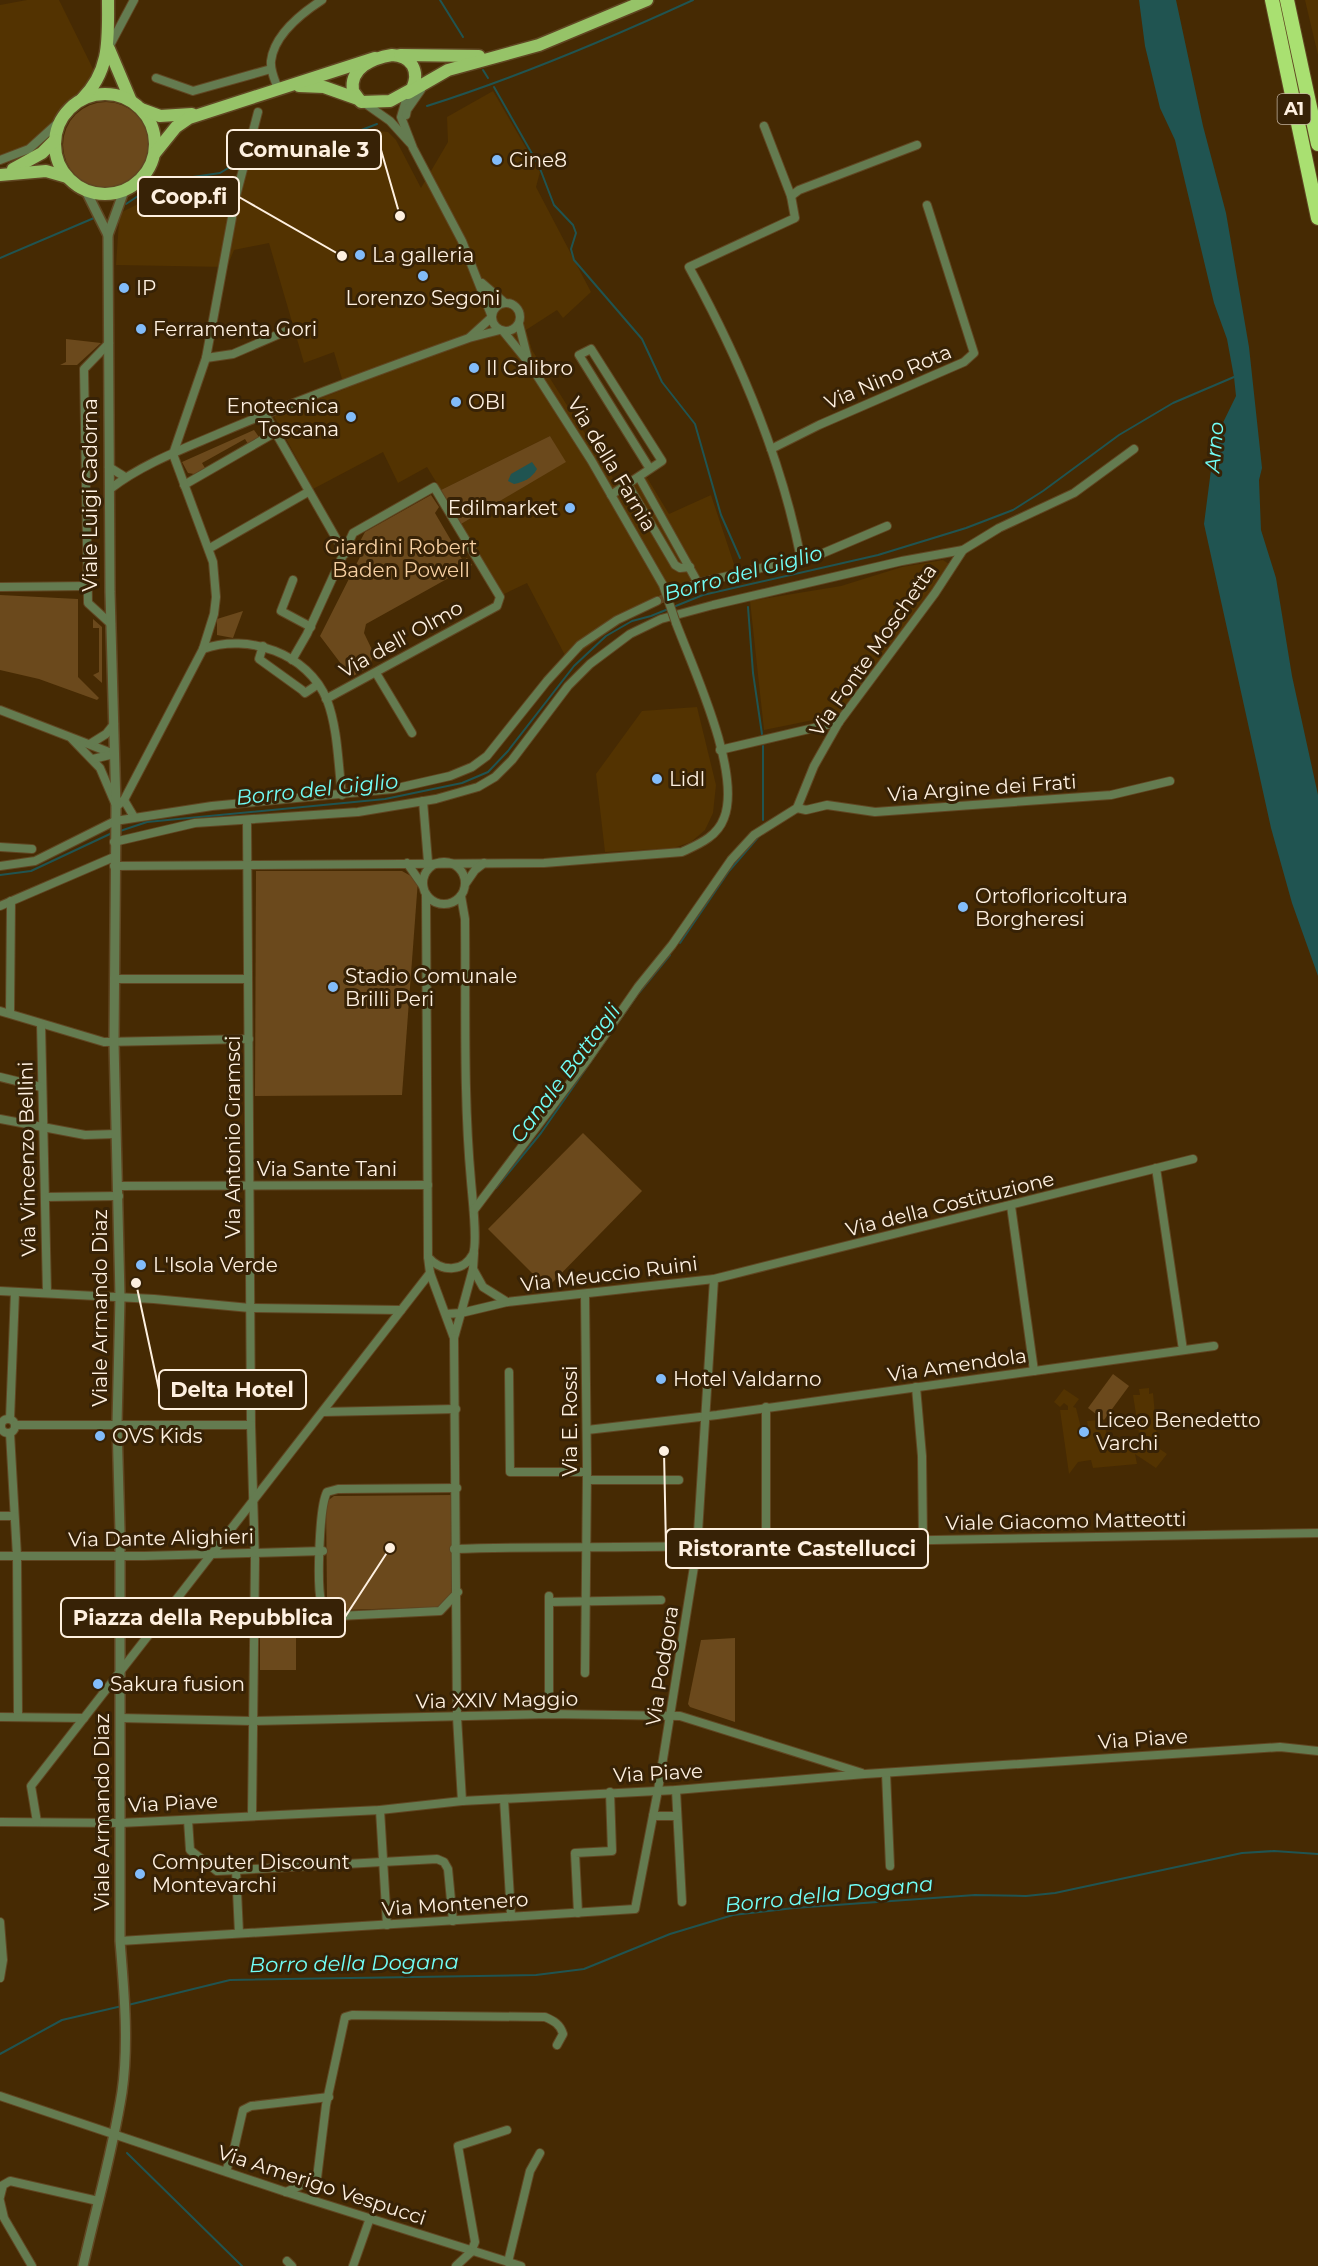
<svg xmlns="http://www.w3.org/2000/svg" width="1318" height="2266" viewBox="0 0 1318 2266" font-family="Montserrat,sans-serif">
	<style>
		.built { fill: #533301 }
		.green { fill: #6b491c }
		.water { fill: #205451 }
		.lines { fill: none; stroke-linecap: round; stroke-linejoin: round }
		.stream { stroke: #205451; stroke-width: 2 }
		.minor-tunnel { stroke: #624824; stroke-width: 8; stroke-dasharray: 8 4; stroke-linecap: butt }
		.minor-casing { stroke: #604622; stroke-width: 10 }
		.tertiary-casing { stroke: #604622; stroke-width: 12 }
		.primary-casing { stroke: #604622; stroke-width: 15 }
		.motorway-casing { stroke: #604622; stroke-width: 16 }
		.minor { stroke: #647b50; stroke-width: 8 }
		.tertiary { stroke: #647b50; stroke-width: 9 }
		.primary { stroke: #96c368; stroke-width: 12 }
		.motorway { stroke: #a9e071; stroke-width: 14 }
		.minor-bridge-casing { stroke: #604622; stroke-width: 10; stroke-linecap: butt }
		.minor-bridge { stroke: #647b50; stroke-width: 8 }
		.poi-dot { fill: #82bcfa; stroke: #372206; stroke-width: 2 }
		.labels { text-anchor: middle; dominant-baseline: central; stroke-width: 6; stroke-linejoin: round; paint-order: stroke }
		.shield { fill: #372206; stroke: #c2b29f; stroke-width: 1.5 }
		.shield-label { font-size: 18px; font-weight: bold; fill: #fef0e0 }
		.poi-label { font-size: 20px; fill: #fef0e0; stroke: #372206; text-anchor: start }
		.street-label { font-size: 20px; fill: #fef0e0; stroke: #372206 }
		.park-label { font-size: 20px; fill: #f6cfa2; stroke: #372206 }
		.water-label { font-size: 21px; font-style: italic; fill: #71fef7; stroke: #372206 }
		.leader { fill: none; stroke: #fef0e0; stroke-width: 2 }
		.callout-dot { fill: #fef0e0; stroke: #372206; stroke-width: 2 }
		.callout { fill: #372206; stroke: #fef0e0; stroke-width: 2 }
		.callout-label { font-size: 21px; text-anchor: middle; font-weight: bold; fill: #fef0e0 }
	</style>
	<rect width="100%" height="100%" fill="#462a03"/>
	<g class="built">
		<polygon points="27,0 59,0 94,71 87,86 62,112 42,143 28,156 0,165 0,5"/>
		<polygon points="1305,0 1318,0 1318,55"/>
		<polygon points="493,91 540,172 536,187 591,292 563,318 557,310 526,330 532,350 622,492 646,476 669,514 711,495 739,579 698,587 626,620 568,661 527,583 502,595 461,524 565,462 550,436 441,490 427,467 398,483 383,452 313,489 274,416 345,389 334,352 304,363 269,243 234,250 227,267 116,265 119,221 122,212 142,202 169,192 224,183 250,168 291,167 380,131 388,132 396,140 421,188 448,142 447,117"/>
		<polygon points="943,560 949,564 917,612 838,715 764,730 750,601 841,586 902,567"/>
		<polygon points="697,707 716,785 713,813 705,830 691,842 674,848 605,852 596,774 642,711"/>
		<polygon points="1149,1388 1149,1394 1153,1393 1157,1437 1148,1438 1148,1441 1167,1454 1156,1468 1135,1454 1137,1464 1093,1468 1091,1460 1078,1462 1069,1474 1060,1410 1068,1410 1068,1406 1064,1403 1060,1407 1054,1402 1064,1389 1079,1399 1073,1407 1076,1408 1081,1428 1088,1427 1087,1421 1099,1420 1100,1426 1105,1426 1109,1450 1134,1446 1140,1440 1133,1395 1140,1395 1139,1389"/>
	</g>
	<g class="green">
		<circle cx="106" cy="145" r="43"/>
		<polygon points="66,339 101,343 77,365 60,365 66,362"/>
		<polygon points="254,430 259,437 248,444 245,439 202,463 205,468 194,474 188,473 182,462"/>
		<polygon points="550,436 566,462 461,524 441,490"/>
		<polygon points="431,495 439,507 435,513 463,561 467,558 472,565 366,624 364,633 376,658 372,659 370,667 351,677 320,636 361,555 357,547 365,532"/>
		<polygon points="0,595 78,599 78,677 99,698 97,700 39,679 0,670"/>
		<polygon points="243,611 233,638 217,635 217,619"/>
		<polygon points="93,619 102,627 102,683 93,675 99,672 99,628 93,628"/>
		<polygon points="256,871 402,871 418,880 402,1095 255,1096"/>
		<polygon points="583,1133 642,1191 547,1288 488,1229"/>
		<polygon points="1113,1374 1129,1386 1104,1420 1088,1408"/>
		<polygon points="453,1495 453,1593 438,1607 341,1610 331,1605 327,1598 326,1502 334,1496"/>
		<rect x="260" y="1612" width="36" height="58"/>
		<polygon points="735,1638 735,1722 690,1707 688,1704 701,1640"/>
	</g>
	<g class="water">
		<polygon points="1139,0 1176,0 1203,126 1226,213 1249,347 1262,468 1259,480 1261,530 1276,578 1292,676 1318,795 1318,976 1292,903 1271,828 1204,524 1215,439 1236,396 1234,377 1227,339 1214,303 1175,140 1160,108 1145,46"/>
		<path d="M532,462L537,469C532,478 524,482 514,484L508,481L511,474Z"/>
	</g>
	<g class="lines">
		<g class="stream">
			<polyline points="440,0 463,37"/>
			<polyline points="483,70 488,78"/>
			<polyline points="494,87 539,166 554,205 573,225 576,233 571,249 574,260 642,339 662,382 695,424 721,515 740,558"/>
			<path d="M427,106C518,77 606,40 693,0"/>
			<polyline points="252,156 294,156 377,124"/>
			<polyline points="126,204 159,182 220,173 240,161"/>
			<polyline points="0,258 94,218"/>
			<polyline points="748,607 753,673 762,734"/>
			<polyline points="763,746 763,820"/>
			<polyline points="120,831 147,822 385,799 462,783 488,772 508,751 574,666 606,636 632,621 651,616 703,595 878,555 966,528 1013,510 1043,491 1119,435 1173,403 1234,377"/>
			<polyline points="0,875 31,871 112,833"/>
			<polyline points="680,943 729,871 760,835"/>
			<polyline points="496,1188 541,1133 638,994 670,955"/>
			<polyline points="128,2005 230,1980 536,1975 584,1969 670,1934 733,1915 794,1908 975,1895 1026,1896 1055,1893 1242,1853 1274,1851 1318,1854"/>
			<polyline points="0,2054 62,2020 122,2006"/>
			<polyline points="127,2153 242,2266"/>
		</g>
		<polyline class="minor-tunnel" points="657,601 678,592"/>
		<g class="minor-casing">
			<g id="minor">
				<polyline points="109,47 134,0"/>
				<polyline points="156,78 193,91 271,69"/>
				<path d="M278,89C275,80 270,71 271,61C274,35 302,13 322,0"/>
				<polyline points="408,93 401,117 413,148 462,241 492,317 470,337"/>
				<polyline points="363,102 390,121 410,143"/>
				<polyline points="406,115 407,110 421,90"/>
				<path d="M764,126L791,196L795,218L689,267C739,358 781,456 801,559"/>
				<polyline points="0,160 29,149 61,120"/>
				<polyline points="791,196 799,190 917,145"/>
				<polyline points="482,283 504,302"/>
				<circle cx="506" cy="317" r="14"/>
				<polyline points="519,324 527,356"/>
				<polyline points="503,331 529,363 591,460 663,585"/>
				<polyline points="109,343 84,369 88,603 111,624"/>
				<polyline points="206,358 233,354 291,329"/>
				<polyline points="265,414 345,554"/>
				<polyline points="771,449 819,425 964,362 974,353 927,205"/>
				<polyline points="109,467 125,477"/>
				<polyline points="639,477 698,583"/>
				<polyline points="184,485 276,432"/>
				<polyline points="628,485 675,565 680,568 690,567"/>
				<path d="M110,489C142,464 183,449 220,433C302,398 385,368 469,338L500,330"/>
				<polyline points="611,495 662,461 591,349 579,355 650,469"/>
				<polyline points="210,548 308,492"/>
				<polyline points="293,580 281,611 311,627"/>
				<polyline points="0,587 88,586"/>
				<polyline points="678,592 698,583 821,554 887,526"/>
				<polyline points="263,646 259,659 302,690 305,693 317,685"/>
				<path d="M203,649C248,633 308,653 327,700C338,729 338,764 342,795"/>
				<polyline points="292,660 307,634 353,533 434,487 500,597 497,606 326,699"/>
				<polyline points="376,673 412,733"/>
				<polyline points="0,710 114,754"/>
				<polyline points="72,739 100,768 115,803"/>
				<polyline points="90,744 106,734 114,724"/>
				<polyline points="720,750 839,722"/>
				<polyline points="93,759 114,754"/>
				<polyline points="124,800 134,817"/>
				<polyline points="423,801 428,862"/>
				<polyline points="116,807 124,800 203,649 214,614 216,597 213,562 173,454 206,358 236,196 258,112"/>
				<polyline points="797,808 806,810 827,805 875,812 1111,795 1170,781"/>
				<polyline points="247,820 251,1425 255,1560 252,1815"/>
				<polyline points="114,842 195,823 358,812 436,799 478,787 495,777 512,760 568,686 590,664 630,634 661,619 713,605 902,561 963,550"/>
				<polyline points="0,847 32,849"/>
				<circle cx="444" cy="883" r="21"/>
				<polyline points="407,863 423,886"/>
				<polyline points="0,866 35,861 115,821 212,806 393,789 450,776 472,767 487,756 547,681 580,645 617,620 657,601"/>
				<path d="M114,866L544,863L682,852C699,844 717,837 724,818C742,773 693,668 676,623"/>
				<polyline points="466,883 475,870 484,863"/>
				<path d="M426,894L428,1257C441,1272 463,1273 473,1254C478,1242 472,1195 471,1181C463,1094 466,1005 465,919L461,896"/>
				<polyline points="0,906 114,857"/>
				<polyline points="114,979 248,979"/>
				<polyline points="0,1011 104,1042 249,1039"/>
				<polyline points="10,1013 11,901"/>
				<polyline points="41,1024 47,1293"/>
				<polyline points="0,1077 41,1087"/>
				<polyline points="0,1119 85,1135 116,1134"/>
				<polyline points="1156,1168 1183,1350"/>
				<polyline points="118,1186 428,1185"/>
				<polyline points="46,1197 119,1196"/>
				<polyline points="1011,1206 1034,1371"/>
				<polyline points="474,1210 588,1059 638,987 672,945 731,860 754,835 797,808 814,766 839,722 935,593 963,550 999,528 1074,493 1134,449"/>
				<polyline points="428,1257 430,1273 454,1338 461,1313 507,1302 714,1279 1193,1159"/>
				<polyline points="473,1269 483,1287 507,1302"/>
				<polyline points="0,1291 154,1299 250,1308 401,1310"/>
				<polyline points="446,1314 461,1313 473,1269 474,1253"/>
				<polyline points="454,1338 457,1717 462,1801"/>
				<polyline points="509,1372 510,1472 587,1472"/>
				<polyline points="916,1387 922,1456 923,1540"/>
				<polyline points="766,1407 766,1543"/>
				<polyline points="323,1412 456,1409"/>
				<circle cx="8" cy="1426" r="7"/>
				<polyline points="10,1419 15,1292"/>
				<polyline points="16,1425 251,1425"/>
				<polyline points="587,1430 717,1415 1214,1346"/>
				<polyline points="10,1433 17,1556 18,1716"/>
				<polyline points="587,1480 679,1480"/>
				<path d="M457,1488L338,1489L327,1492C319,1507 317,1584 321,1601C324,1610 331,1612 339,1616L440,1611L458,1592"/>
				<polyline points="0,1516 14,1516"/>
				<path d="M454,1549C558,1545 662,1550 766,1543L1318,1533"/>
				<polyline points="0,1556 144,1556 323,1551"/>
				<polyline points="549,1602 661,1600"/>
				<polyline points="585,1673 587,1472 585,1295"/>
				<polyline points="549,1714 549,1596"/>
				<polyline points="0,1717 84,1718"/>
				<polyline points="120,1718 252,1721 549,1714 680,1716 862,1773"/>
				<polyline points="886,1773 890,1866"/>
				<polyline points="676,1790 682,1902"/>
				<polyline points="504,1799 511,1915"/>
				<polyline points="380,1810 387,1925"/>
				<polyline points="653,1816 677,1816"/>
				<polyline points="188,1820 190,1850 217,1871 437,1859 444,1862 448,1869 453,1921"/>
				<polyline points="0,1822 120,1823 380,1810 462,1801 676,1790 865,1774 1280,1747 1318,1751"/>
				<path d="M37,1822L31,1786C164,1615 297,1445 430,1273"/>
				<polyline points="236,1870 239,1933"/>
				<polyline points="578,1913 575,1853 612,1851 610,1792"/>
				<polyline points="0,1922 3,1960 0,1978"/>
				<polyline points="120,1941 635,1909 658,1790 697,1548 714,1279"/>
				<polyline points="0,2096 286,2192 521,2266"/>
				<polyline points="226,2171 234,2149 243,2110 251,2106 329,2097"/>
				<path d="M286,2192L317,2178L326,2105L345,2017L352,2015L545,2017C554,2021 560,2024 563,2034L557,2045"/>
				<polyline points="0,2197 3,2185 10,2181 98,2201"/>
				<polyline points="0,2201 4,2218 32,2266"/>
				<polyline points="471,2252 475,2242 458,2146 507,2130"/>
				<polyline points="287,2261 292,2266"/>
				<polyline points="508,2262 530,2171 540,2153"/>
				<polyline points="353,2266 370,2218"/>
				<polyline points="456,2266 471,2252"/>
			</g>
		</g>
		<g class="tertiary-casing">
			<g id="tertiary">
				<polyline points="86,191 108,235"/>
				<path d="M83,2266C96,2208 113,2150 122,2092C129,2043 124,1990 120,1941V1531L117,1424L120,1297L114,1042L116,807L110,592L108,235L124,191"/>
			</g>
		</g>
		<g class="primary-casing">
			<g id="primary">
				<polyline points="109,49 131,101"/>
				<path d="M392,55C412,56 420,71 412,89L390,101L361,102L353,91C349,68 373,58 392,55Z"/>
				<polyline points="400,55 479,56"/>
				<polyline points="299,86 324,87 358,99"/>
				<polyline points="408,93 448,70 539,45 647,0"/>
				<circle cx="105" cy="144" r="50"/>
				<path d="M82,99C111,70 108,38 108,0"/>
				<polyline points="141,109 160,116 192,114"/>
				<polyline points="155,153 176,127 189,118 375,58"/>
				<polyline points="13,169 42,153 55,140"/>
				<polyline points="0,175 46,171 67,177"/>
			</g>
		</g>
		<g class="motorway-casing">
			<g id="motorway">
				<polyline points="1272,0 1318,218"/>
				<polyline points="1287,0 1318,144"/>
			</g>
		</g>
		<use href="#minor" class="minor"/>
		<use href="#tertiary" class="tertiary"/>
		<use href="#primary" class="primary"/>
		<use href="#motorway" class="motorway"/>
		<g class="minor-bridge-casing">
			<polyline id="minor-bridge" points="663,585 676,623"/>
		</g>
		<use href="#minor-bridge" class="minor-bridge"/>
	</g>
	<g class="poi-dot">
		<circle cx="497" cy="160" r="6"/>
		<circle cx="360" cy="255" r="6"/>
		<circle cx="423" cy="276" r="6"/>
		<circle cx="124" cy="288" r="6"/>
		<circle cx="141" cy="329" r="6"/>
		<circle cx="474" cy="368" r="6"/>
		<circle cx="456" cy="402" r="6"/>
		<circle cx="351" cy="417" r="6"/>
		<circle cx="570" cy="508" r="6"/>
		<circle cx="657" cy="779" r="6"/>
		<circle cx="963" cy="907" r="6"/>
		<circle cx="333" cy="987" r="6"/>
		<circle cx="141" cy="1265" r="6"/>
		<circle cx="661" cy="1379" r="6"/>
		<circle cx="1084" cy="1432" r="6"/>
		<circle cx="100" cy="1436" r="6"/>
		<circle cx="98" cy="1684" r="6"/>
		<circle cx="140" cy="1874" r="6"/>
	</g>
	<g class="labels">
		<rect class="shield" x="1277.5" y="94" width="33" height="30" rx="4.5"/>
		<g class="shield-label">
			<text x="1294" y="109">A1</text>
		</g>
		<g class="poi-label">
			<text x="509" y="160">Cine8</text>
			<text x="372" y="255">La galleria</text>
			<text x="136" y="288">IP</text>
			<text x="423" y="298" text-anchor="middle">Lorenzo Segoni</text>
			<text x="153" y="329">Ferramenta Gori</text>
			<text x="486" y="368">Il Calibro</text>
			<text x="468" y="402">OBI</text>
			<text x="339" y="406" text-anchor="end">Enotecnica<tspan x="339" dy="23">Toscana</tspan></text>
			<text x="558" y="508" text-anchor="end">Edilmarket</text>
			<text x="669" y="779">Lidl</text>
			<text x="975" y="896">Ortofloricoltura<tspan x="975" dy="23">Borgheresi</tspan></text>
			<text x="345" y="976">Stadio Comunale<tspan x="345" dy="23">Brilli Peri</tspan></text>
			<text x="153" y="1265">L'Isola Verde</text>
			<text x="673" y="1379">Hotel Valdarno</text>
			<text x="1096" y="1420">Liceo Benedetto<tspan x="1096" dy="23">Varchi</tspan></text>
			<text x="112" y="1436">OVS Kids</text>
			<text x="110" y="1684">Sakura fusion</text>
			<text x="152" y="1862">Computer Discount<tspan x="152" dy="23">Montevarchi</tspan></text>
		</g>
		<g class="street-label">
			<text transform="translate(888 377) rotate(-23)">Via Nino Rota</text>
			<text transform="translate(612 464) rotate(59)">Via della Farnia</text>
			<text transform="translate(90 495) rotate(-90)">Viale Luigi Cadorna</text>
			<text transform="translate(401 639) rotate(-29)">Via dell' Olmo</text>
			<text transform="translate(873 650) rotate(-55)">Via Fonte Moschetta</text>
			<text transform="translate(982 788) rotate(-4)">Via Argine dei Frati</text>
			<text transform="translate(233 1137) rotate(-90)">Via Antonio Gramsci</text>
			<text transform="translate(27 1159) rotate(-91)">Via Vincenzo Bellini</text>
			<text x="327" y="1169">Via Sante Tani</text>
			<text transform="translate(950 1204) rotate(-14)">Via della Costituzione</text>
			<text transform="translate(609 1274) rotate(-7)">Via Meuccio Ruini</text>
			<text transform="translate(100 1308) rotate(-90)">Viale Armando Diaz</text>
			<text transform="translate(957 1365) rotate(-8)">Via Amendola</text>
			<text transform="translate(570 1421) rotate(-90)">Via E. Rossi</text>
			<text transform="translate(1066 1521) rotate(-1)">Viale Giacomo Matteotti</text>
			<text transform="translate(161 1538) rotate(-1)">Via Dante Alighieri</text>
			<text transform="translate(662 1666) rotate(-81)">Via Podgora</text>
			<text transform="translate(497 1700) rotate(-1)">Via XXIV Maggio</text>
			<text transform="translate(1143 1739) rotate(-4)">Via Piave</text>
			<text transform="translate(658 1773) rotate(-3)">Via Piave</text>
			<text transform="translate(173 1803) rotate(-3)">Via Piave</text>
			<text transform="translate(102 1812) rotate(-90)">Viale Armando Diaz</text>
			<text transform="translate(455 1904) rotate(-4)">Via Montenero</text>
			<text transform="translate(322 2185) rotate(18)">Via Amerigo Vespucci</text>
		</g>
		<g class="park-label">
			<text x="401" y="547">Giardini Robert<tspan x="401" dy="23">Baden Powell</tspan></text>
		</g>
		<g class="water-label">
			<text transform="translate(1214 447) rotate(-85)">Arno</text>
			<text transform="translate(743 573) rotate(-15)">Borro del Giglio</text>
			<text transform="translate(317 789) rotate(-6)">Borro del Giglio</text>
			<text transform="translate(565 1073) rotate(-53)">Canale Battagli</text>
			<text transform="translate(829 1894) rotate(-6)">Borro della Dogana</text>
			<text transform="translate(354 1963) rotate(-1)">Borro della Dogana</text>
		</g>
	</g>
	<path class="leader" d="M400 216L381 150M342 256L239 197M136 1283L159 1390M664 1451L666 1548M390 1548L345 1617"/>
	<g class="callout-dot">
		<circle cx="400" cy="216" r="6"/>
		<circle cx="342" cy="256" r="6"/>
		<circle cx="136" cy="1283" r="6"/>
		<circle cx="664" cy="1451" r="6"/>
		<circle cx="390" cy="1548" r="6"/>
	</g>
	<g class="callout">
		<rect x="227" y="130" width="154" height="39" rx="6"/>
		<rect x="138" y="177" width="101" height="39" rx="6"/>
		<rect x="159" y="1370" width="147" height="39" rx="6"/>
		<rect x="666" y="1529" width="262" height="39" rx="6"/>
		<rect x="61" y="1598" width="284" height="39" rx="6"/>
	</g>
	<g class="callout-label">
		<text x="304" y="157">Comunale 3</text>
		<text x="189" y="204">Coop.fi</text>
		<text x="232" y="1397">Delta Hotel</text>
		<text x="797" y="1556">Ristorante Castellucci</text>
		<text x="203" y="1625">Piazza della Repubblica</text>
	</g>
</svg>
